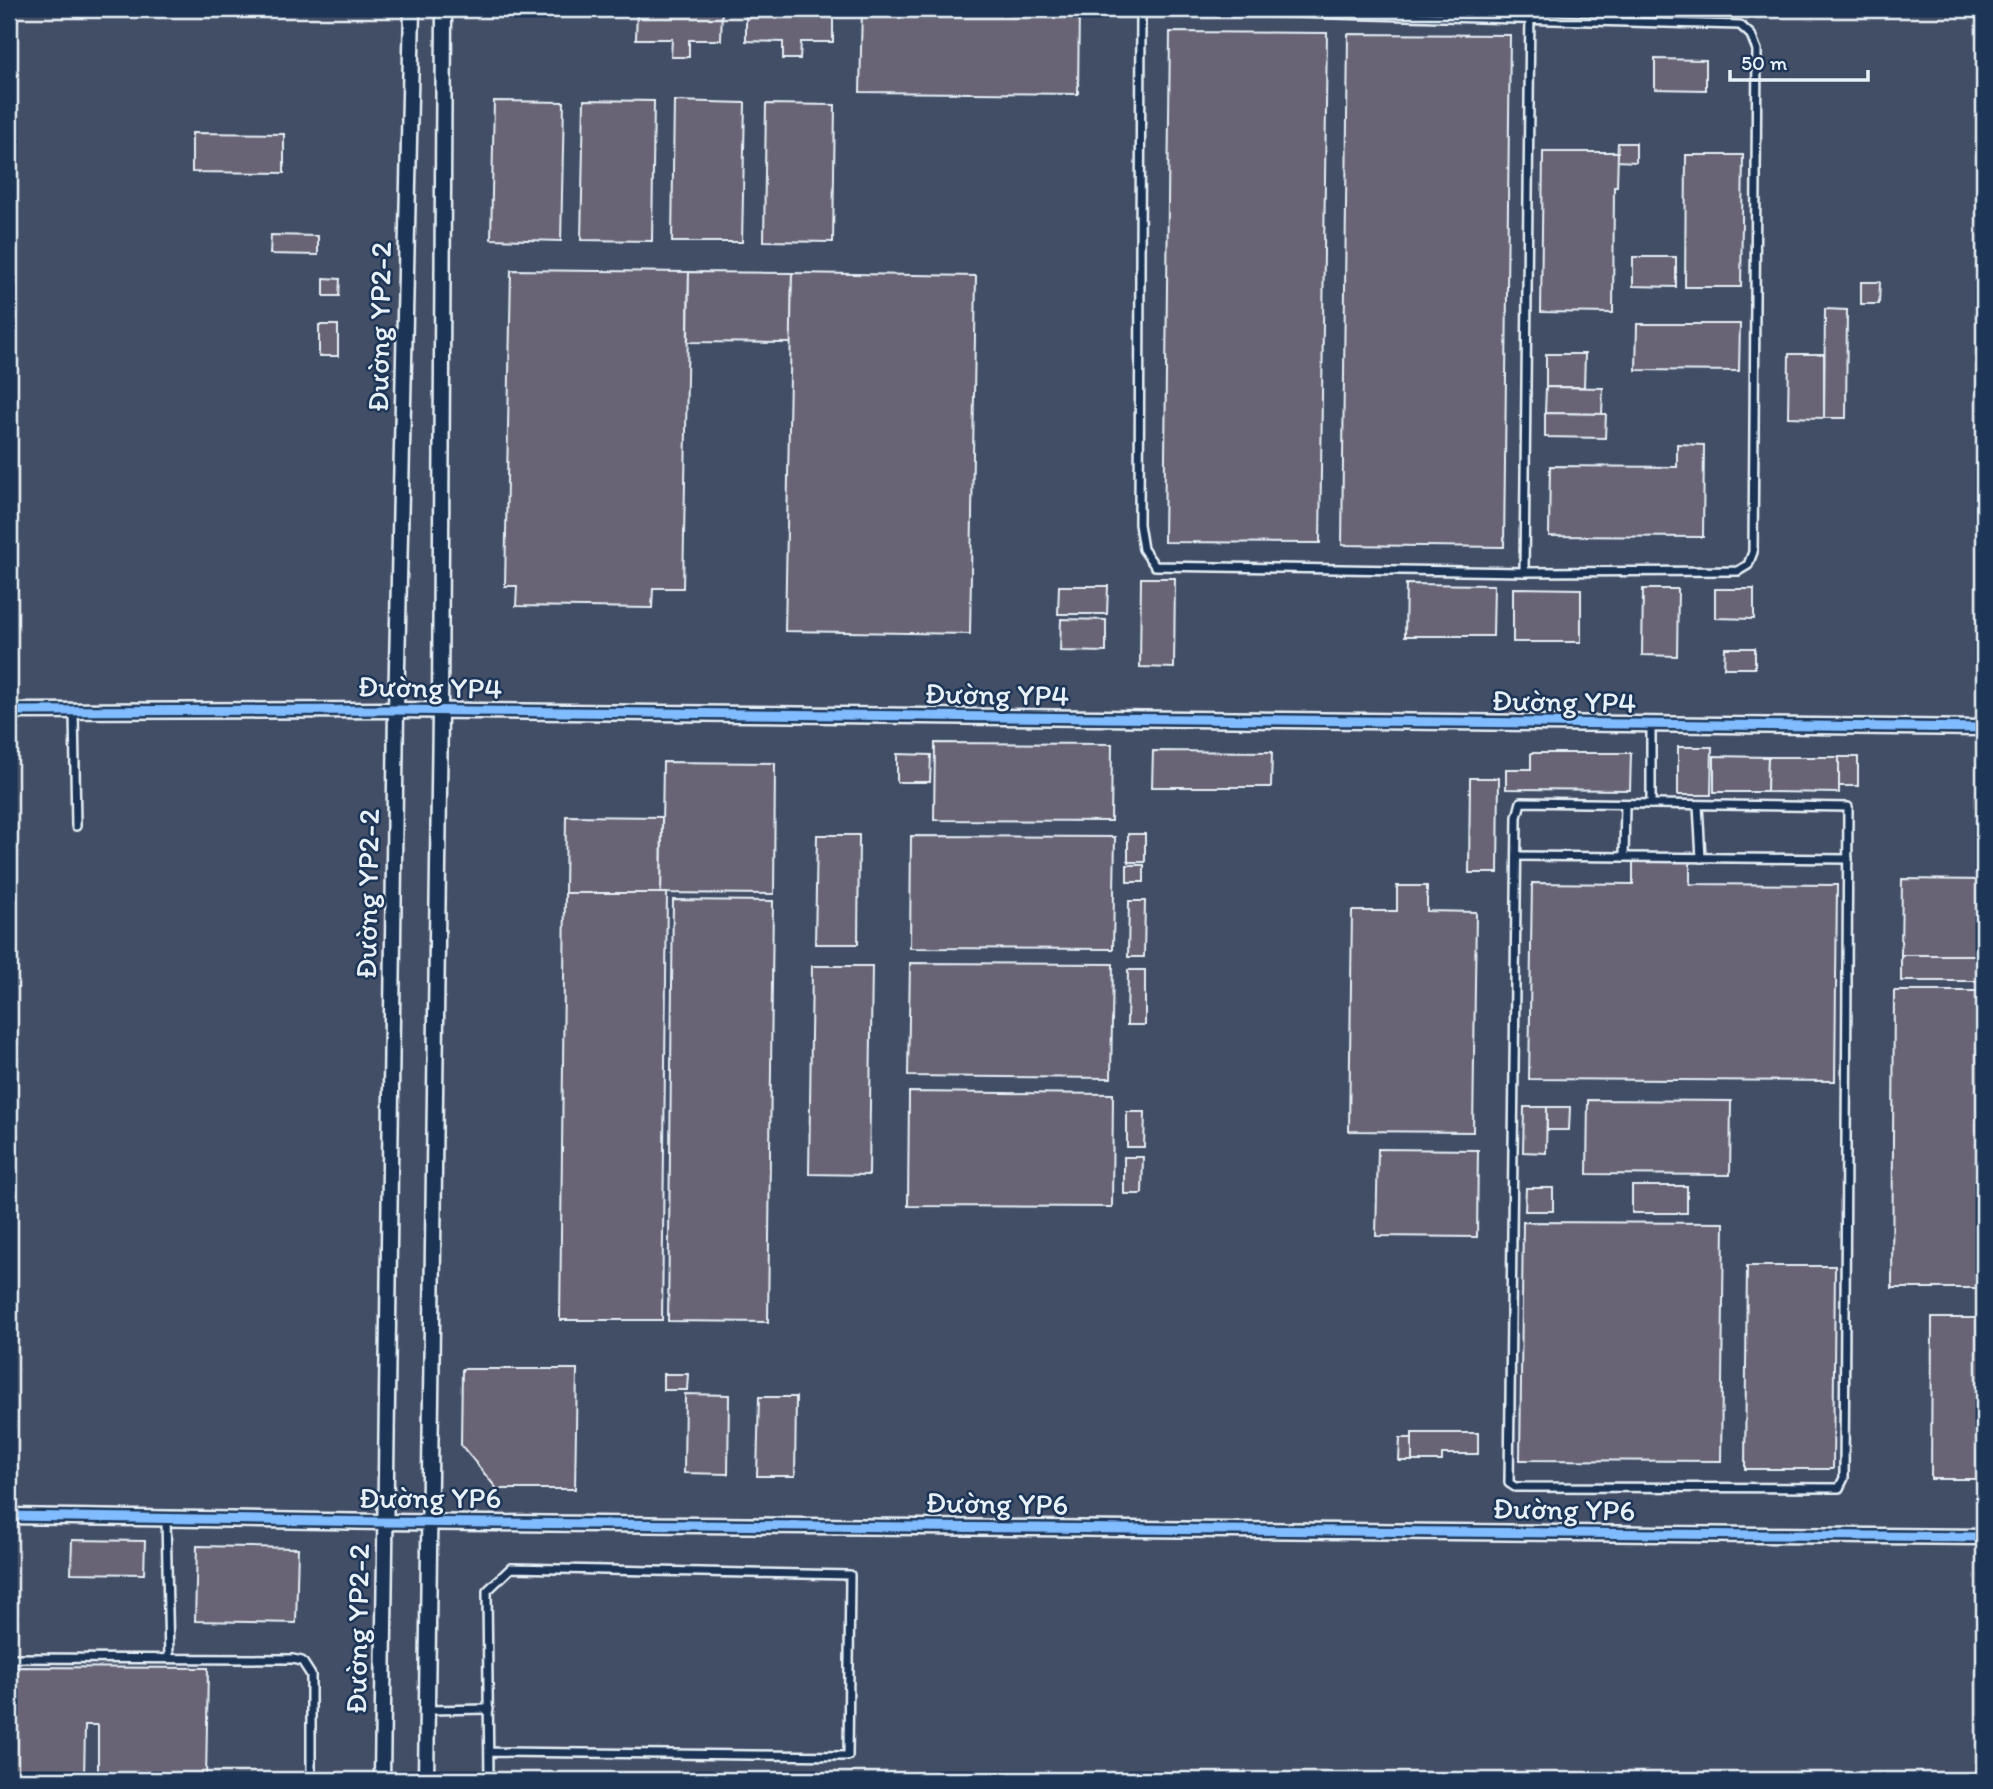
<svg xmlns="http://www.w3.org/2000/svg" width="1993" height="1789" viewBox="0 0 1993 1789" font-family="Itim,sans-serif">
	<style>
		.built { fill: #434d66 }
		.building { fill: #676374; stroke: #e8f1f8; stroke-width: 2 }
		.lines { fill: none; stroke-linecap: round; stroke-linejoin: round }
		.lane-casing { stroke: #e8f1f8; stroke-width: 12 }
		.street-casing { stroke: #e8f1f8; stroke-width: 19 }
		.lane { stroke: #1d3557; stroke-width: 7 }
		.street { stroke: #1d3557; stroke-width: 14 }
		.cycleway-casing { stroke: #1d3557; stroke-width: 13 }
		.cycleway { stroke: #80bcff; stroke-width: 9 }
		.labels { text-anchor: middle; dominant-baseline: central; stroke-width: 5; stroke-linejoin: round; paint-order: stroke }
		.street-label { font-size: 30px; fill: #e8f1f8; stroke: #1d3557 }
	</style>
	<rect width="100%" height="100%" fill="#334360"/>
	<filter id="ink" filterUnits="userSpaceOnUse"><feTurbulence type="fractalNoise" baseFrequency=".0143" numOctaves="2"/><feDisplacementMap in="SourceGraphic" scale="14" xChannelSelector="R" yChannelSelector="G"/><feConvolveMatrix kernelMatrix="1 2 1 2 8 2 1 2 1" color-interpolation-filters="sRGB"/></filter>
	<g filter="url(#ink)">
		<rect class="built" x="9" y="9" width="1975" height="1771"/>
		<g class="building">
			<polygon points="637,9 722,9 721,40 689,40 689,57 671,57 672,39 636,39"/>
			<polygon points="746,9 833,9 833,42 801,42 800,59 783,59 783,42 746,41"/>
			<polygon points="862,9 1079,9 1078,94 860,92"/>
			<polygon points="1170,32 1327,33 1320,543 1164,542"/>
			<polygon points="1348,34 1510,35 1504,547 1342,545"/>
			<polygon points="1655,59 1706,60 1706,90 1655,89"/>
			<polygon points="584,100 654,101 652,241 581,240"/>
			<polygon points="494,101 564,102 561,241 491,239"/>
			<polygon points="674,101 745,103 742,242 672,242"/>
			<polygon points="766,104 835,105 833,242 764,241"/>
			<polygon points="192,133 284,134 284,173 192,172"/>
			<polygon points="1618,143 1636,143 1636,162 1617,161"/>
			<polygon points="1543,152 1618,152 1617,186 1614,186 1613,313 1541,312"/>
			<polygon points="1686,155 1743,155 1741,287 1685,287"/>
			<polygon points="271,235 318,236 318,255 270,254"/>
			<polygon points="1633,257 1676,257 1676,287 1633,286"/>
			<polygon points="511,270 689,272 683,588 653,588 652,608 516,606 517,586 505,586"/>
			<polygon points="689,272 792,273 791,343 688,342"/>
			<polygon points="792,273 976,276 970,634 785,631"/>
			<polygon points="324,278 340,279 339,296 324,296"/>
			<polygon points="1861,282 1880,282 1879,304 1861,304"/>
			<polygon points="1825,309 1847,310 1846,418 1824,418"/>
			<polygon points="1637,324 1740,324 1739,371 1636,370"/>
			<rect x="319" y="325" width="19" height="31"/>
			<polygon points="1546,354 1585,354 1584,387 1546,387"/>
			<polygon points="1789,354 1824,354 1824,418 1788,417"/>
			<polygon points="1546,387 1603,388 1602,414 1545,413"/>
			<polygon points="1545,413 1606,414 1605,438 1545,437"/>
			<polygon points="1677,444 1704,445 1703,537 1549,536 1550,466 1677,467"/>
			<polygon points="1141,578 1175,578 1174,668 1140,667"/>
			<polygon points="1406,584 1494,585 1493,636 1405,636"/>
			<polygon points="1059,586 1108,586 1107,614 1058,614"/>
			<polygon points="1513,588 1581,589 1581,642 1513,642"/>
			<polygon points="1643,589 1678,589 1677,656 1642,655"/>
			<polygon points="1715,589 1754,589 1754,619 1715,618"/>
			<polygon points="1061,619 1106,620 1106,652 1060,651"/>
			<polygon points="1725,648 1755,648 1755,668 1724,668"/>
			<polygon points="935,743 1112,744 1111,821 934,820"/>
			<polygon points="1678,747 1712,747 1711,795 1678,795"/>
			<polygon points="1153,751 1272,752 1271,787 1152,787"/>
			<polygon points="1531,753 1631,753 1630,790 1506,789 1506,769 1531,769"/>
			<polygon points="897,754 931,755 930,782 897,782"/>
			<polygon points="1714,756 1768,757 1767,792 1714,792"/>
			<polygon points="1768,757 1839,757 1839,793 1767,792"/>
			<rect x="1839" y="757" width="19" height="29"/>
			<polygon points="663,762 775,763 774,894 661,893"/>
			<polygon points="1470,778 1499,778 1498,873 1469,873"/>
			<polygon points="566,816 662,817 661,893 565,893"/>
			<rect x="1128" y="834" width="17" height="28"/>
			<polygon points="817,835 859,835 858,944 815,944"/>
			<polygon points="911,836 1115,837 1113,949 910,948"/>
			<polygon points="1633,861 1690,861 1690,884 1837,885 1835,1081 1529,1079 1532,883 1633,884"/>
			<rect x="1127" y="865" width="17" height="17"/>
			<polygon points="1902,879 1984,880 1984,955 1901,955"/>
			<polygon points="1397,886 1427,886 1427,911 1476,912 1473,1132 1349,1131 1352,911 1397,911"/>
			<polygon points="565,893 667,893 662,1320 560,1320"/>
			<polygon points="673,900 773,901 768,1322 668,1321"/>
			<polygon points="1129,901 1145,901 1144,957 1128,957"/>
			<rect x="1901" y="955" width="83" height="26"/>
			<polygon points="910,963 1113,964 1111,1078 908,1076"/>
			<polygon points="812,966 872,966 869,1175 809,1174"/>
			<polygon points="1128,970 1145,970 1145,1025 1127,1025"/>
			<polygon points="1894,991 1984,991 1984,1288 1892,1288"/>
			<polygon points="909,1092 1113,1094 1112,1207 908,1206"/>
			<polygon points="1588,1100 1731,1101 1730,1175 1587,1174"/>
			<polygon points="1524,1107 1547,1107 1546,1153 1523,1152"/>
			<polygon points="1547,1107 1570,1107 1569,1130 1547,1130"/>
			<polygon points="1127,1112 1145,1112 1144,1147 1127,1147"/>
			<polygon points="1378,1149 1478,1150 1477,1237 1376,1236"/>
			<polygon points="1124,1157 1143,1157 1142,1194 1124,1194"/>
			<rect x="1632" y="1186" width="55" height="27"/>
			<polygon points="1526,1188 1553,1188 1553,1211 1525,1211"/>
			<polygon points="1523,1222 1724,1223 1721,1461 1520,1460"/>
			<polygon points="1747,1266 1835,1266 1833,1469 1745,1469"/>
			<polygon points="1932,1318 1984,1318 1984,1479 1931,1479"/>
			<polygon points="462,1369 577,1369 575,1489 497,1489 461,1445"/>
			<polygon points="663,1374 688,1374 687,1390 663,1390"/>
			<polygon points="685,1394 729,1395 728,1474 684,1473"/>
			<polygon points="759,1397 796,1397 795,1476 757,1476"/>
			<polygon points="1412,1433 1478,1433 1478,1454 1442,1454 1442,1461 1412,1461"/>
			<polygon points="1400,1438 1412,1438 1412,1461 1399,1461"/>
			<polygon points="72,1540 145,1541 144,1574 71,1573"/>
			<polygon points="197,1546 298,1548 296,1623 195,1621"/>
			<polygon points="9,1667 208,1668 206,1780 98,1780 98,1725 85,1725 84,1780 9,1780"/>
		</g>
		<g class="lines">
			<g class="lane-casing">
				<g id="lane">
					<polyline points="1141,9 1139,524 1143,549 1155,566 1524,572 1738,571 1748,565 1753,552 1757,50 1751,35 1740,25 1149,9"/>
					<polyline points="1524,572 1530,9"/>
					<polyline points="74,711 76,826"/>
					<polygon points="1521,802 1848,807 1844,1478 1839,1488 1515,1487 1509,1483 1517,817"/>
					<polyline points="1651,804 1651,726"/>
					<polyline points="1698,805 1701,858"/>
					<polyline points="1517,856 1848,859"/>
					<polyline points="1624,857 1625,804"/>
					<polyline points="166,1519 169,1658"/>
					<polyline points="9,1658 293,1659 302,1661 311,1675 311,1780"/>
					<polyline points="427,1710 489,1709"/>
					<polyline points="489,1752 848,1756 850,1575 511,1568 487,1591 489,1780"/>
				</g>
			</g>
			<g class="street-casing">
				<g id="street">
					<polyline points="9,711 396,710 1984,728"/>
					<polyline points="9,1516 384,1522 1984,1537"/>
					<polyline points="382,1780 396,710 412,9"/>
					<polyline points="426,1780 440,713 444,9"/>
				</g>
			</g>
			<use href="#lane" class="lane"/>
			<use href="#street" class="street"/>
			<g class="cycleway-casing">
				<g id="cycleway">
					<polyline points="9,711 396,710 1984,728"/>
					<polyline points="9,1516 384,1522 1984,1537"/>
				</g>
			</g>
			<use href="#cycleway" class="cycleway"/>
		</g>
	</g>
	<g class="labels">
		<g class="street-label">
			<text transform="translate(379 327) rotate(-89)">Đường YP2-2</text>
			<text transform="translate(430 687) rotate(1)">Đường YP4</text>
			<text transform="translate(997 694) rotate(1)">Đường YP4</text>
			<text transform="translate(1564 701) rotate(1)">Đường YP4</text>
			<text transform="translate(367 894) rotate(-89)">Đường YP2-2</text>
			<text x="430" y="1497">Đường YP6</text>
			<text transform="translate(997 1503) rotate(1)">Đường YP6</text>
			<text transform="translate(1564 1509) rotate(1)">Đường YP6</text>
			<text transform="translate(357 1629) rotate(-89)">Đường YP2-2</text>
		</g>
	</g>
	<rect width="1993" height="1789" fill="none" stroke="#1d3557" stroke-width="35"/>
	<rect x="18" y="18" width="1958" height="1754" fill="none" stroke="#e8f1f8" stroke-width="2.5" filter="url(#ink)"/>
	<path d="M1730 70v10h138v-10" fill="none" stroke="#e8f1f8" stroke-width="3.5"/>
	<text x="1741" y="70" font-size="21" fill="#e8f1f8" stroke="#1d3557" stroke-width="5" paint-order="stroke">50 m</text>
</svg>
